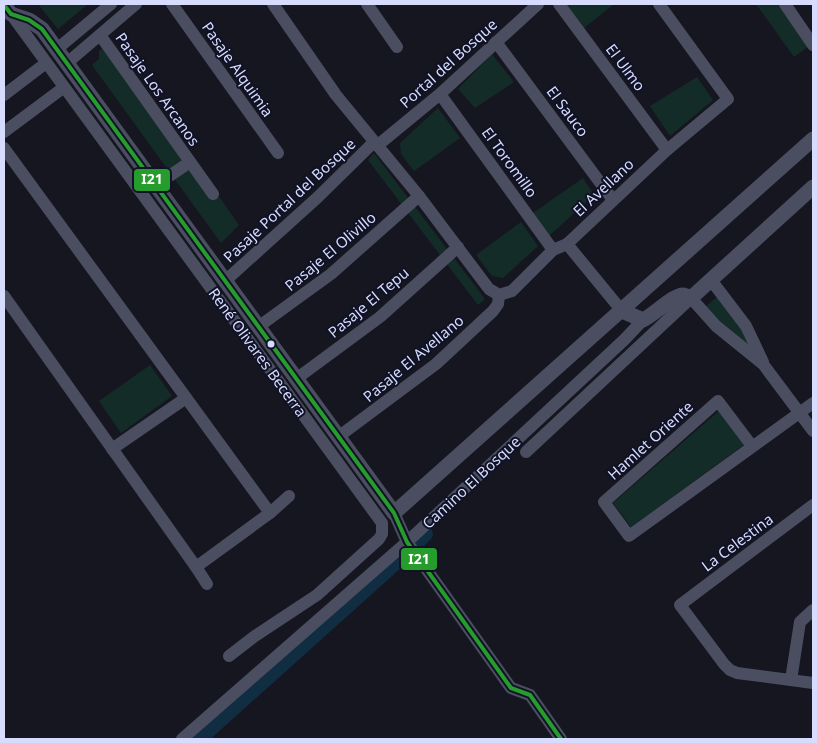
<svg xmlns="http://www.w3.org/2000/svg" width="817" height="743" viewBox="0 0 817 743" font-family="'Noto Sans',sans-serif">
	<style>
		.green { fill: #142c27 }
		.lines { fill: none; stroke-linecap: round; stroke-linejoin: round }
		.canal { stroke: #102d42; stroke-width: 14 }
		.minor { stroke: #4b4e60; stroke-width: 12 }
		.tertiary { stroke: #4b4e60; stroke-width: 15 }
		.bus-1-casing { stroke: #101225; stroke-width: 8 }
		.bus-1 { stroke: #269c2c; stroke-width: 4 }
		.bus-dot { fill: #d7dbfd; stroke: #101225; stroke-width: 2 }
		.labels { text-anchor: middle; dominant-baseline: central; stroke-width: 4; stroke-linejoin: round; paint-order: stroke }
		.street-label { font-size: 15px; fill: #d7dbfd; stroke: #101225 }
		.line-badge { stroke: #101225; stroke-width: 2 }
		.badge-label { font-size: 14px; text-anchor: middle; font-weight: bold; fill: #fff }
	</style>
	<rect width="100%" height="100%" fill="#151620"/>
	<g class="green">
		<polygon points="38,4 88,4 58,29"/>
		<polygon points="566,4 614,4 584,28"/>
		<polygon points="756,4 779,4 809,46 794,57"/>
		<polygon points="110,41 239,225 221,243 92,65 99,59 99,51"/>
		<polygon points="492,54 514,82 475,108 458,89"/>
		<polygon points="697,77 713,100 670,136 650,106"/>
		<polygon points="438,108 460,138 414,171 401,154 400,143"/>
		<polygon points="374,153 485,299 478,305 368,160"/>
		<polygon points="583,178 594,195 549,236 533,213"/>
		<polygon points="521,222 538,246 503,278 492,276 476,255"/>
		<polygon points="718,296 738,321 753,349 728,332 704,308"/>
		<polygon points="150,365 172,396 121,433 99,401"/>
		<polygon points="720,410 745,444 631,527 613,503"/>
	</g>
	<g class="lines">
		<g class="canal">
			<polyline points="419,541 426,534"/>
			<polyline points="200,739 406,554"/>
		</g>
		<g class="minor">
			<polyline points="172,4 278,153"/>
			<polyline points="273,4 336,95 419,196 489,289 499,295 512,291 553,250 567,244 667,150 728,99 659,4"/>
			<polyline points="367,4 397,47"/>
			<polyline points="559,4 667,150"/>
			<polyline points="785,4 813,45"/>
			<polyline points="11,14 382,523 382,534 379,539 317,595 255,636 229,656"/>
			<polyline points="100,35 213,194"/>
			<polyline points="496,42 613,200"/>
			<polyline points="57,49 111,4"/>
			<polyline points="67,63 136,4"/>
			<polyline points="440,94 553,250"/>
			<polyline points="4,95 46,63"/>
			<polyline points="4,132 63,88"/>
			<polyline points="378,145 440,94 538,4"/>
			<polyline points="4,148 270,513"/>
			<polyline points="156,185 190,162"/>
			<polyline points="567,244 622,311"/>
			<polyline points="711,280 746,326 763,362"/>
			<polyline points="225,281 318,197 374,142"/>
			<polyline points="4,296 196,567"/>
			<polyline points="258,327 331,274 419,196"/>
			<polyline points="296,379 380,317 458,247"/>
			<polyline points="338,437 436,364 493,311 498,304 499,295"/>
			<polyline points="752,446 718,401 604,502 629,536 813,403"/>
			<polyline points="112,449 186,398"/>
			<polyline points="526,452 691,298 716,326 763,364 813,431"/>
			<polyline points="813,505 680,605 724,664 730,670 737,673 813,683"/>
			<polyline points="394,513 407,542 511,688 530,695 561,739"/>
			<polyline points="207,584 196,567 270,513 289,496"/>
			<polyline points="791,680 800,622 813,610"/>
			<polyline points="182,739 407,542 624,340 643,320"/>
		</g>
		<g class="tertiary">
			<polyline points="4,5 11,14 29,20 42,29 394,513 813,139"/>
			<path d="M622,311L643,320C654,315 673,295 683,295C685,295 689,297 691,298L813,187"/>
		</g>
		<g class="bus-1-casing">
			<polyline id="bus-1" points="4,5 11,14 29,20 42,29 394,513 407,542 511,688 530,695 561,739"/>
		</g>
		<use href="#bus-1" class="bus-1"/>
	</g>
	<circle class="bus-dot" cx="271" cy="344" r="4.5"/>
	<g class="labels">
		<g class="street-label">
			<text transform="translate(448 63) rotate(-42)">Portal del Bosque</text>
			<text transform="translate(626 67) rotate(53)">El Ulmo</text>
			<text transform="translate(238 69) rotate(55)">Pasaje Alquimia</text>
			<text transform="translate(158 89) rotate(55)">Pasaje Los Arcanos</text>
			<text transform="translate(568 111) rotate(53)">El Sauco</text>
			<text transform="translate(510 162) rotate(54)">El Toromillo</text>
			<text transform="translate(603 187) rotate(-43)">El Avellano</text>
			<text transform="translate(289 200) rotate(-43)">Pasaje Portal del Bosque</text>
			<text transform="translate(330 251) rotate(-40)">Pasaje El Olivillo</text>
			<text transform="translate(368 302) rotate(-40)">Pasaje El Tepu</text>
			<text transform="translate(258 352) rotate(54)">René Olivares Becerra</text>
			<text transform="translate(413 358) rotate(-40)">Pasaje El Avellano</text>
			<text transform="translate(650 440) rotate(-42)">Hamlet Oriente</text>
			<text transform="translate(471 482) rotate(-43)">Camino El Bosque</text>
			<text transform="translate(737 542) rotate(-37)">La Celestina</text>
		</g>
	</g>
	<g class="line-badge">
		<rect x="133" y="168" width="38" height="24" rx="5" fill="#269c2c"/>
		<rect x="400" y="547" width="38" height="24" rx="5" fill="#269c2c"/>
	</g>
	<g class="badge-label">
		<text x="152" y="184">I21</text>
		<text x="419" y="564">I21</text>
	</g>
	<rect width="817" height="743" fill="none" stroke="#d7dbfd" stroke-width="10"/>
</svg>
